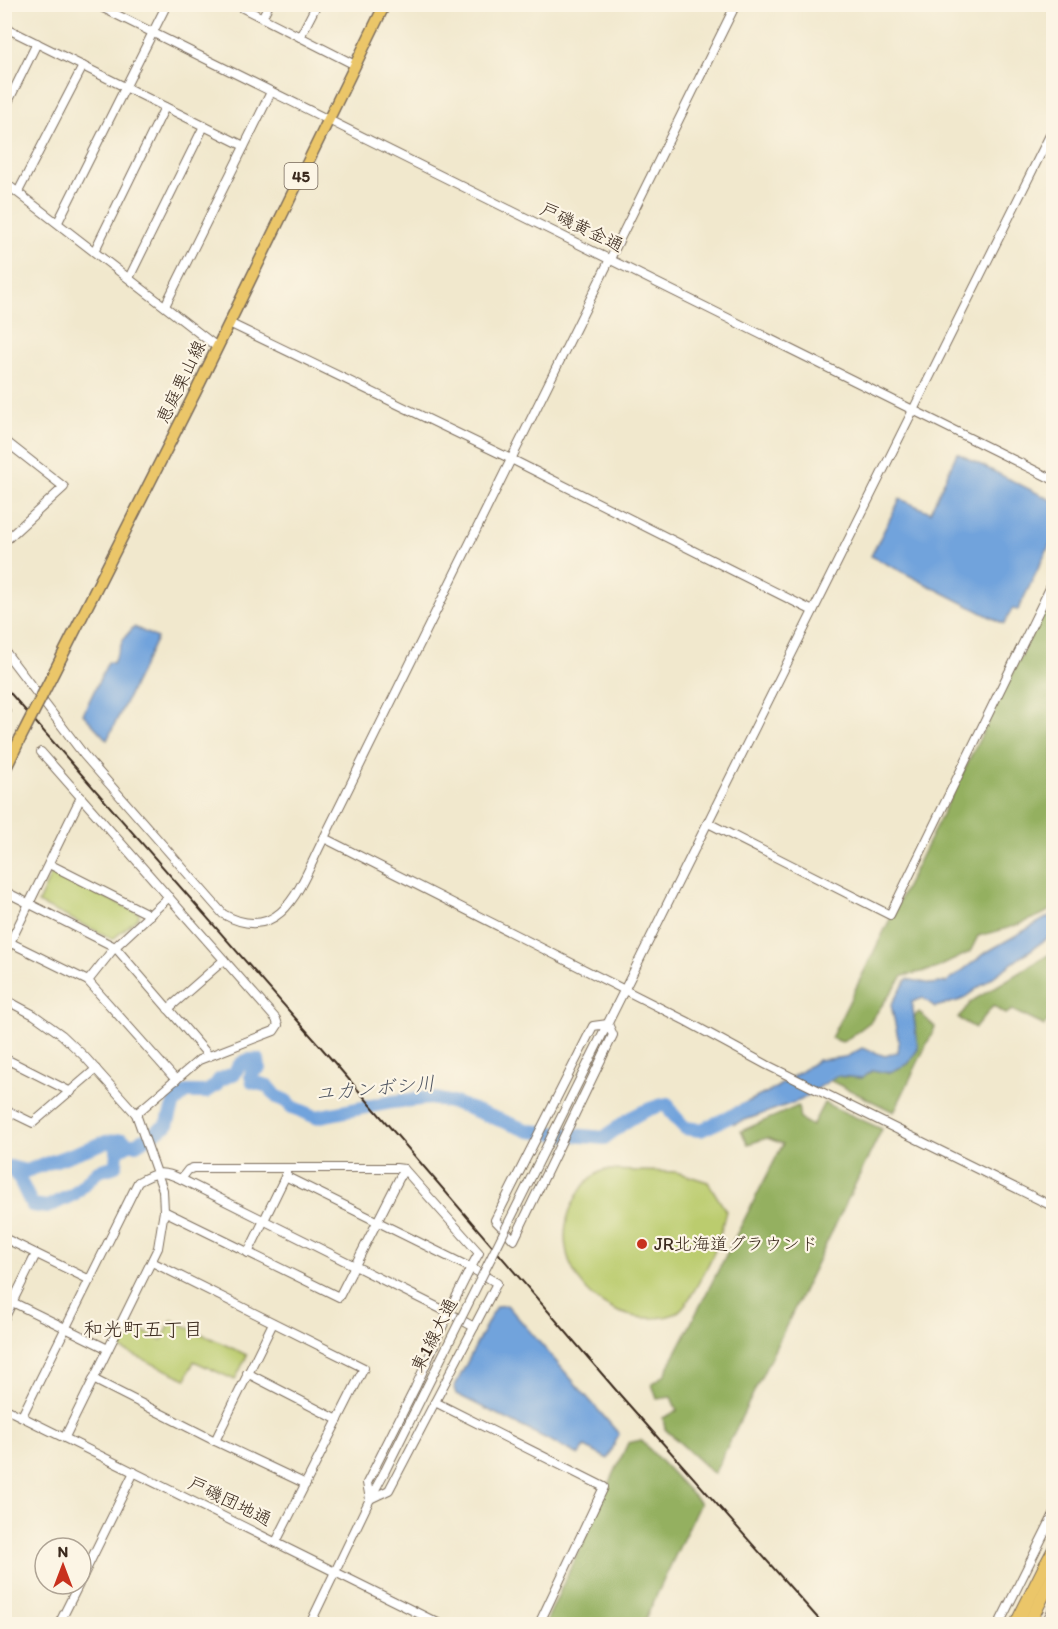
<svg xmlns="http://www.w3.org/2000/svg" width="1058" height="1629" viewBox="0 0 1058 1629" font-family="Itim,'Klee One',sans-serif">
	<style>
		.green { fill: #bbcc6e; stroke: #7b7b46; stroke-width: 1.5 }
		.forest { fill: #94b061; stroke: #686d40; stroke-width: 1.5 }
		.water { fill: #71a3dc; stroke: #56667d; stroke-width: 1.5 }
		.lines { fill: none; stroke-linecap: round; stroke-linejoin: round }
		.river { stroke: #71a3dc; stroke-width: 14 }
		.minor-casing { stroke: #7b6c5b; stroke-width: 10 }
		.major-casing { stroke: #7b6c5b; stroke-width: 13 }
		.highway-casing { stroke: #7b6c5b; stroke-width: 14 }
		.minor { stroke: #fff; stroke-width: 8 }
		.major { stroke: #ebc669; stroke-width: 10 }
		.highway { stroke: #ebc669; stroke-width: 12 }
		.rail { stroke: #3b2a1e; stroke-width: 2 }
		.minor-bridge-casing { stroke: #7b6c5b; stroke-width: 10; stroke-linecap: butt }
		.major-bridge-casing { stroke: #7b6c5b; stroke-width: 13; stroke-linecap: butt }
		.highway-bridge-casing { stroke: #7b6c5b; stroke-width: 14; stroke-linecap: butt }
		.minor-bridge { stroke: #fff; stroke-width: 8 }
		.major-bridge { stroke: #ebc669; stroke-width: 10 }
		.highway-bridge { stroke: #ebc669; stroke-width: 12 }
		.poi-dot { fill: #c8321e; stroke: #fcf5e5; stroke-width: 2 }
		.labels { text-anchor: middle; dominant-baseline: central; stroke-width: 4.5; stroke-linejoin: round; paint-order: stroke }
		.shield { fill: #fcf5e5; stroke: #75675a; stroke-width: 1.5 }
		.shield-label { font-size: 16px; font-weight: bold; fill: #3b2a1e }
		.street-label { font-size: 18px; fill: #3b2a1e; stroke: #fcf5e5 }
		.poi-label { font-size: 18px; fill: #3b2a1e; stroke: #fcf5e5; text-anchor: start }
		.water-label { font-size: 20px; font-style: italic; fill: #4e5460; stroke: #fcf5e5 }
		.neighbourhood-label { font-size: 20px; fill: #3b2a1e; stroke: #fcf5e5 }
	</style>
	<rect width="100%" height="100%" fill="#fcf5e5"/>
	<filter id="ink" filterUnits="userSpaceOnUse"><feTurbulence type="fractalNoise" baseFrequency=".0167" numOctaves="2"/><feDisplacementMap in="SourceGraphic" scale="12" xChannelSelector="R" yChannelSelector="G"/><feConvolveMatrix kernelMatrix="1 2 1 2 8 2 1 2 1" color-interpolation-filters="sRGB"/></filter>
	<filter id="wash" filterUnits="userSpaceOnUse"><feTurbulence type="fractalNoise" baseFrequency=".008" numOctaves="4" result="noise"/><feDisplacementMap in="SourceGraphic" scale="24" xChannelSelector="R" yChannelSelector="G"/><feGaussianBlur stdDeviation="1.35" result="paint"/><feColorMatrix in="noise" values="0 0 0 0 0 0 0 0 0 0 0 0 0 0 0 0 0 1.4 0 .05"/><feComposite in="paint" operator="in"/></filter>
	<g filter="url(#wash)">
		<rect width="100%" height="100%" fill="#f1e8cd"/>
		<g class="green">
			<polygon points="52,872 139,913 139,917 113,939 38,903"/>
			<path d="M604,1170L676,1172L708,1182L726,1211C723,1221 721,1232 718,1242C714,1255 690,1302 680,1310C673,1317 660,1318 650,1318C592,1318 546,1258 573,1203C581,1188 588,1177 604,1170Z"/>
			<polygon points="172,1320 247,1355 235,1380 194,1361 186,1379 116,1347 127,1324 162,1340"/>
		</g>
		<g class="forest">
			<path d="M1053,591V909C1029,922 1005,930 978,936L970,952L935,969L903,976L870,1022L846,1040L842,1042L831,1038Z"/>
			<polygon points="1053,952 1053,1009 1045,1026 1012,1010 1006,1014 993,1006 975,1028 958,1018 972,1001"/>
			<polygon points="919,1012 935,1027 894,1112 829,1080 836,1076 862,1078 873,1070 888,1073 908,1064 918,1049 914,1017"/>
			<polygon points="824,1103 882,1129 714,1474 665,1429 663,1418 677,1411 671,1397 657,1399 652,1384 665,1374 783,1144 767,1138 748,1144 741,1131 798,1106 800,1119 812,1126"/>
			<polygon points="641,1440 700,1503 643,1624 545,1624 628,1443"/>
		</g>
		<g class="water">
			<polygon points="957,453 1053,501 1053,538 1018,610 1012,609 1004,624 871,556 900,499 930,512"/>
			<polygon points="134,627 157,638 107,740 83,714 108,662 113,663 124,638"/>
			<polygon points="1053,914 1053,934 961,1000 935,1007 923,998 912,1002 918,1049 908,1064 888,1073 873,1070 862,1078 836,1076 801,1100 734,1124 728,1111 774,1089 818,1060 846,1057 862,1048 885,1056 898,1052 899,1042 891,1005 907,979 931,984 947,982 987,952"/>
			<polygon points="507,1305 619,1434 608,1459 585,1447 579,1455 456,1394 454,1388 496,1306"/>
		</g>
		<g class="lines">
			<g class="river">
				<polyline points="10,1167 26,1171 106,1142 123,1140 129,1144"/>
				<path d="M4,1169L10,1167L19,1178L32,1205L47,1207L74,1194L98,1171L113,1167L116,1164L117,1151L129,1144H136L167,1125L174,1103L186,1092H206L215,1086L219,1080L235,1073C239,1062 247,1059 258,1060L259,1068L252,1072L251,1076L253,1082L268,1086L277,1097L286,1101L292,1107L316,1117L392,1102L430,1098L455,1103L529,1131L604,1138C624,1122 641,1109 667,1104L671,1112L685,1128L701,1130L747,1109"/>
			</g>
		</g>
	</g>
	<g filter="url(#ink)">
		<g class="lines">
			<g class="minor-casing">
				<g id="minor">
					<polyline points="95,4 1054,480"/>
					<polyline points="235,4 355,65"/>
					<polyline points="736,4 324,838 686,1021 767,1065 1054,1207"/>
					<polyline points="262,18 269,4"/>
					<polyline points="4,27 244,146"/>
					<polyline points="300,37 317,4"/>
					<polyline points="4,110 37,43"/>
					<polyline points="4,182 217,347"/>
					<polyline points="18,192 83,66"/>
					<polyline points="58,222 167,4"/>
					<polyline points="95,250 165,107"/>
					<polyline points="129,278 204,126"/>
					<polyline points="165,306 271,92"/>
					<polyline points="229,323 511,459 813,611"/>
					<polyline points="4,440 64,487 4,542"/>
					<path d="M4,648L7,654L84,755L223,914C284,948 302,880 324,838"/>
					<polyline points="4,710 6,711"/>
					<polyline points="41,752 276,1019 278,1025 274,1031 199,1060 136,1114"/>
					<polyline points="708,823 890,915 1054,580"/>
					<polyline points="49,864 150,915"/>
					<polyline points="4,891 115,947 209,1056"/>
					<polyline points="11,943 88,981 176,1080"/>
					<polyline points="4,955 81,797"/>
					<polyline points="88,981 115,947 169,897"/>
					<polyline points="4,999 34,1015 62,1035 84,1056 136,1114 163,1190 164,1211 158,1248 65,1437"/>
					<polyline points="168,1009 224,960"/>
					<polygon points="608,1024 613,1035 514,1240 495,1220 593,1026"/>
					<polyline points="4,1058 71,1092"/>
					<polyline points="589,1061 1054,127"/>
					<polyline points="4,1109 33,1123 96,1069"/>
					<path d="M181,1179L188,1170L193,1168H396L404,1169L479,1253C454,1296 436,1343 415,1388C399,1420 383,1451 367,1483L370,1499L389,1490L497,1283L471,1268L289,1178L286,1175V1168"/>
					<polyline points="164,1211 339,1297 404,1169"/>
					<polyline points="4,1238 90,1280"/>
					<polyline points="248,1253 286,1175"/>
					<polyline points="152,1262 364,1368 276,1542"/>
					<polyline points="4,1298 108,1349"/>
					<polyline points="4,1319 36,1254"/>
					<polyline points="247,1373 338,1420"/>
					<polyline points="93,1379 215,1441 306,1484"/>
					<polyline points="435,1402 604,1487 539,1624"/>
					<polyline points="4,1408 440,1624"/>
					<path d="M22,1416L138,1182C156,1172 162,1170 181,1179L449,1313L474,1327"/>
					<polyline points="215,1441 273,1323"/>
					<polyline points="81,1580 134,1472"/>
					<polyline points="59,1624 79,1584"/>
					<polyline points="310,1624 370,1499 385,1471"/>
					<polyline points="999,1624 1054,1514"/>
					<polyline points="1045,1624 1054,1607"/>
				</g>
			</g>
			<g class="major-casing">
				<g id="major">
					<polyline points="51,678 197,389 385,4"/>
					<polyline points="4,772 20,739"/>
				</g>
			</g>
			<g class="highway-casing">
				<polyline id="highway" points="1046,1564 1054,1549"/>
			</g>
			<use href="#minor" class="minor"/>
			<use href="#major" class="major"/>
			<use href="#highway" class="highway"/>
			<polyline class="rail" points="4,686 333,1061 621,1396 823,1624"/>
			<g class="minor-bridge-casing">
				<polyline id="minor-bridge" points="385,1471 589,1061"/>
			</g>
			<g class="major-bridge-casing">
				<polyline id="major-bridge" points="20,739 51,678"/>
			</g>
			<g class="highway-bridge-casing">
				<g id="highway-bridge">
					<polyline points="1016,1624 1046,1564"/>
					<polyline points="1029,1624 1054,1574"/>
				</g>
			</g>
			<use href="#minor-bridge" class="minor-bridge"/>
			<use href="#major-bridge" class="major-bridge"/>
			<use href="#highway-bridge" class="highway-bridge"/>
		</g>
	</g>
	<circle class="poi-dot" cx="642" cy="1244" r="6"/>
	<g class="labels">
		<rect class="shield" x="284.5" y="163" width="33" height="26" rx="4.5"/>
		<g class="shield-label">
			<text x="301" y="176">45</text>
		</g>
		<g class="street-label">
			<text transform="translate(582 227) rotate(26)">戸磯黄金通</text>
			<text transform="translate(181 382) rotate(-64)">恵庭栗山線</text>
			<text transform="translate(434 1335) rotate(-63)">東1線大通</text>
			<text transform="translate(230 1501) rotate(26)">戸磯団地通</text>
		</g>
		<g class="poi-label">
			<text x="654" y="1244">JR北海道グラウンド</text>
		</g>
		<g class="water-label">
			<text transform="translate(375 1088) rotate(-5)">ユカンボシ川</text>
		</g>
		<g class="neighbourhood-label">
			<text x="143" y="1329">和光町五丁目</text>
		</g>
	</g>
	<rect width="1058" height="1629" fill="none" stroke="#fcf5e5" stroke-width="24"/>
	<g transform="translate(63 1566)"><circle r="28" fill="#fcf5e5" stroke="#afa495" stroke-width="1.5"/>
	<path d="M0-4.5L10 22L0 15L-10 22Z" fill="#c8321e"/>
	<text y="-9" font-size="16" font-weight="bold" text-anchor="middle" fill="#3b2a1e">N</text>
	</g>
</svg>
